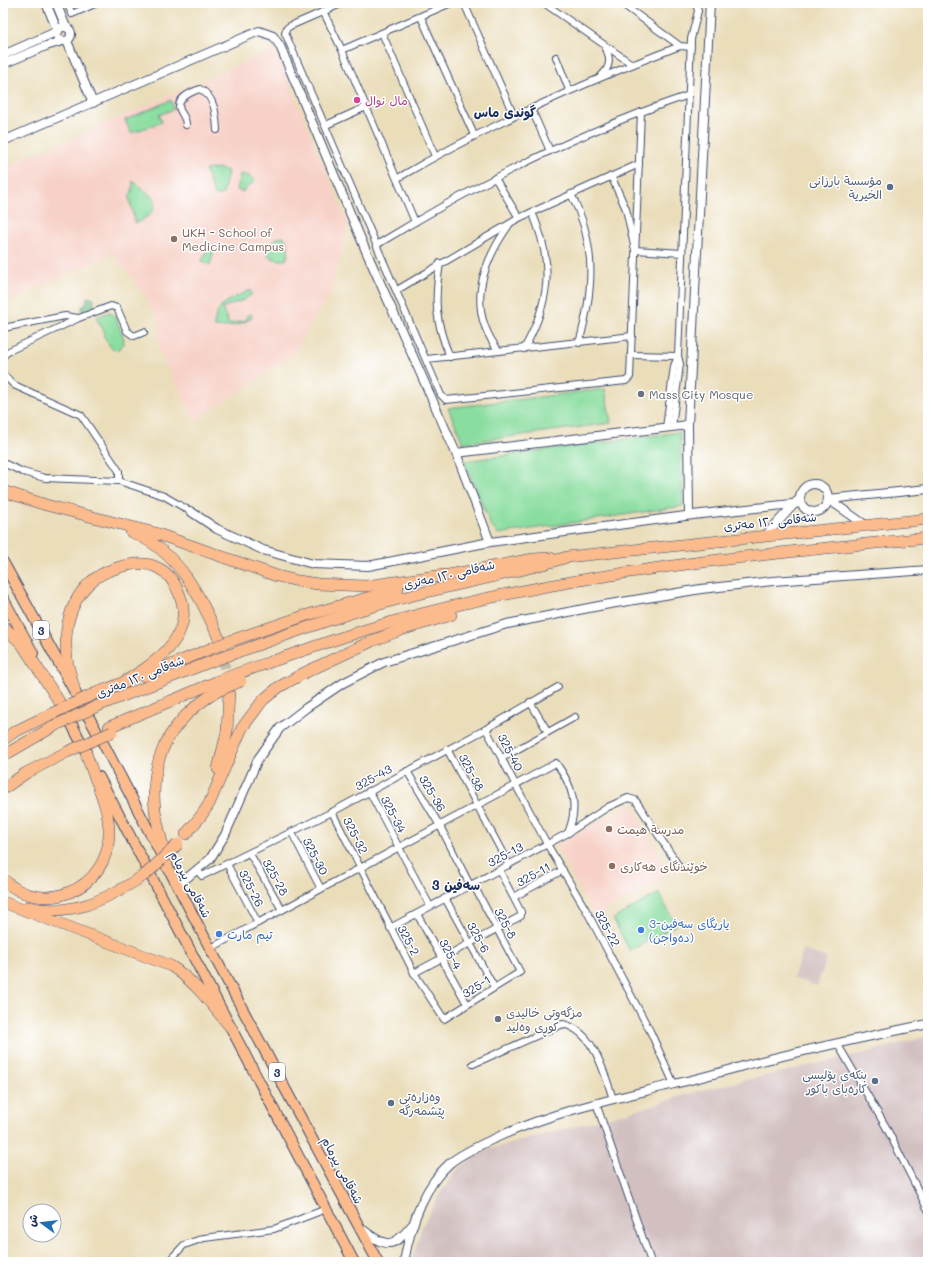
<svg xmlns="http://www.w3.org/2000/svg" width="931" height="1265" viewBox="0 0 931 1265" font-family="Mali,'Playpen Sans Arabic',sans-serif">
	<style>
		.built { fill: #f7d1c7 }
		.industrial { fill: #d2bfc0 }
		.green { fill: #89dd9f; stroke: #52867e }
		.forest { fill: #6ebc86; stroke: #447672 }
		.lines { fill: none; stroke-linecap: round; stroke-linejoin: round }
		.motorway-tunnel { stroke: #c1baa8; stroke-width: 11; stroke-dasharray: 11 5.5; stroke-linecap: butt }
		.minor-casing { stroke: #3a496c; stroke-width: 8 }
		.tertiary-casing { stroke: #3a496c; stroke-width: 10 }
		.trunk-casing { stroke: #3a496c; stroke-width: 12 }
		.motorway-casing { stroke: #3a496c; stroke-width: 12 }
		.minor { stroke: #fff; stroke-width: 6 }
		.tertiary { stroke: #fff; stroke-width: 8 }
		.trunk { stroke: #fbbb8d; stroke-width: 10 }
		.motorway { stroke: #fbbb8d; stroke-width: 11 }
		.motorway-bridge-casing { stroke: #3a496c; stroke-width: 12; stroke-linecap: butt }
		.motorway-bridge { stroke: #fbbb8d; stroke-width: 11 }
		.hotel-dot { fill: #d1479c; stroke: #fff; stroke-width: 1.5 }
		.service-dot { fill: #5c6f8a; stroke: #fff; stroke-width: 1.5 }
		.education-dot { fill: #8d6e63; stroke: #fff; stroke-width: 1.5 }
		.worship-dot { fill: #6b7280; stroke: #fff; stroke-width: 1.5 }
		.shop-dot { fill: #3f7fe0; stroke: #fff; stroke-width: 1.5 }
		.labels { text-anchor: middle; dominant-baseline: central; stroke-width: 3; stroke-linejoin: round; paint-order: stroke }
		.shield { fill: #fff; stroke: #5f6d8e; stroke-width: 1 }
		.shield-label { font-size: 11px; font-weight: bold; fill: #1b2f5e }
		.hotel-label { font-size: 12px; fill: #b23c85; stroke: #fff; text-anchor: start }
		.service-label { font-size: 12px; fill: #4e5e75; stroke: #fff; text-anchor: end }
		.education-label { font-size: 12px; fill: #785e54; stroke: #fff; text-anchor: start }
		.worship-label { font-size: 12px; fill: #5b616d; stroke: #fff; text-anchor: start }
		.street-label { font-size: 12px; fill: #1b2f5e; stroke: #fff }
		.shop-label { font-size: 12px; fill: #366cbe; stroke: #fff; text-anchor: start }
		.neighbourhood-label { font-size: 13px; font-weight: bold; fill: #1b2f5e; stroke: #fff }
	</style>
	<rect width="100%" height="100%" fill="#fff"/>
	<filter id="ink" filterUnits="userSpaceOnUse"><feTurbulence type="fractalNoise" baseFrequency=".025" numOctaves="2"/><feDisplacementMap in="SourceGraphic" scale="8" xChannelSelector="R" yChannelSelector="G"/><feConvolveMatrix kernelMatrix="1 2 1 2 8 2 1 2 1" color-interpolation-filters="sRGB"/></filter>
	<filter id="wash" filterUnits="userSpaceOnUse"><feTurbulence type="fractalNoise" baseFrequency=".012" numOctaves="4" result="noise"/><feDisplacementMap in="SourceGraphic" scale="16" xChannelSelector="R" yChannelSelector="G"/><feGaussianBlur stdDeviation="0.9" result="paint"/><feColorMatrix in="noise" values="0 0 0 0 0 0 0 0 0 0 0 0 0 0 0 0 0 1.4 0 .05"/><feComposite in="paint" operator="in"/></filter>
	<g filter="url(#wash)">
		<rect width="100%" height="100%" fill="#eaddba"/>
		<g class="built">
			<polygon points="275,49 348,224 332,290 293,354 262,377 194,421 159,350 159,321 144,294 113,253 3,304 3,168"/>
			<polygon points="631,803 670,875 594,916 555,845"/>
			<polygon points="3,1213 9,1262 3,1262"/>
		</g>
		<g class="industrial">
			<polygon points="803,950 827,958 817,986 793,978"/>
			<polygon points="928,1036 928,1262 412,1262 421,1229 437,1198 456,1171 480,1152 650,1106 694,1092 865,1053"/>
		</g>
		<g class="green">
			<polygon points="171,100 174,109 159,115 162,122 131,133 125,120"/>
			<polygon points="218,168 228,171 223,194 215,196 205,170"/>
			<polygon points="240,174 250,176 255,181 242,192 237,190"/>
			<path d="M133,181L155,199C156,213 148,216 137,223L135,222L129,198L132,191Z"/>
			<path d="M284,237C289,244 290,252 286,260C278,260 271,260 267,253L276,238Z"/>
			<polygon points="210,244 215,246 210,265 202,261"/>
			<path d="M250,290L252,294L244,300L222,308L229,324L247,320L246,316L251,314L252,318C240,325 229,328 215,327L214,326C216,302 231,300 250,290Z"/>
			<polygon points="109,312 115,316 124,339 122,346 117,350 111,348 103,335 105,333 97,319 97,317"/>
			<polygon points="605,389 611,423 463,443 448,408"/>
			<polygon points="680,432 683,506 498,534 491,526 464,461"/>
			<polygon points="659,893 676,925 630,951 613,919"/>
		</g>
		<polygon class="forest" points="87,297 94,298 94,307 91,312 83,311 81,308 86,304"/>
	</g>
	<g filter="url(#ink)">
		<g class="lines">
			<polyline class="motorway-tunnel" points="220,641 228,686"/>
			<g class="minor-casing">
				<g id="minor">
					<polyline points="67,3 72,14 97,3"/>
					<polyline points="343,3 290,26 287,28 285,33 441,395 446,400 626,381 630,377 641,112"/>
					<polyline points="464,3 514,116"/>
					<polyline points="544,3 632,64"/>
					<polyline points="621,3 680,46"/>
					<polyline points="323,11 342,50 415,222"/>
					<polyline points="421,17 474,135"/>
					<polyline points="382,33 435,156"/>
					<polyline points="342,50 451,3"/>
					<polyline points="556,57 569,90"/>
					<path d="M601,76C611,67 611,58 605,47"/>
					<polyline points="531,108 550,151"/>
					<path d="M186,125C186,118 183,116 180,110C175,99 191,92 200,89C215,97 216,114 217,130"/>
					<polyline points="326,125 366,107"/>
					<polyline points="611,176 626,209 635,250 682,253"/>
					<path d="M398,178C488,125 583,83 680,46L691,47"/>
					<polyline points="495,178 519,218"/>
					<path d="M571,194C597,244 594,290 579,343"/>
					<path d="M378,244C476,184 579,132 689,95"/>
					<path d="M440,263C434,300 435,322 450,357"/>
					<polyline points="397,290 519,218 639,164"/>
					<polyline points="3,328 65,316 78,318"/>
					<path d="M524,349C551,300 554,263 532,212"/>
					<path d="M499,351C466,309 481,265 509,225"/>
					<polyline points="631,355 678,356"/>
					<polyline points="3,356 9,351 79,318 111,306 117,308 127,331 134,336 144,332"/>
					<polyline points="427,359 632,336"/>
					<polyline points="3,374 14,385 81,415 119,471 119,481"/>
					<polyline points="672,427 680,364 678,356 691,39 698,11 696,3"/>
					<polyline points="666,428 674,366 678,356"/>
					<polyline points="3,463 23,472 45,478 119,481 164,496 190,511"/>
					<polyline points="530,702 548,732"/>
					<polyline points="486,729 547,844 586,910 650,1031 674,1084"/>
					<polyline points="447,749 509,865"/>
					<polyline points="502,758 575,717"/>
					<polyline points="407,771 440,826 470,885"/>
					<polyline points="369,791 430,906"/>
					<polyline points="332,812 414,973 444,1019 520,972 473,884"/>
					<polyline points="292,833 321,889"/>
					<polyline points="250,854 282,910"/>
					<polyline points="227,864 258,923"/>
					<polyline points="197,870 202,876 332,812 486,729 558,687"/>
					<polyline points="514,897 563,870"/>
					<polyline points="445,898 494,987"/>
					<polyline points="417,914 467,1004"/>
					<polyline points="390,928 568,833 608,807 628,798 635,800 638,804 678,865"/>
					<path d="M211,948L556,763C573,786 579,806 568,833"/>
					<polyline points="414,973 521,916 521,912 499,870"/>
					<polyline points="837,1043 886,1127 928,1210"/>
					<path d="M473,1064L563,1024C594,1031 604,1072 613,1099"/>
					<polyline points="596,1103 651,1262"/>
					<polyline points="168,1262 184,1245 204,1238 274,1229 326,1209"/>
				</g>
			</g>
			<g class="tertiary-casing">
				<g id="tertiary">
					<polyline points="46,3 55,25 59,29"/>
					<polyline points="56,3 66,27"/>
					<circle cx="64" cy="34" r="7"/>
					<polyline points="67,41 93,103"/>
					<polyline points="3,55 58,31"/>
					<polyline points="3,64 46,46 62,41"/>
					<polyline points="3,141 259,31 273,36 280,46 366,251 456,453 490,542"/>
					<polyline points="456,453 688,425"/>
					<circle cx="814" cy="498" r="14"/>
					<polyline points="828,499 928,489"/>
					<polyline points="828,499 864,524"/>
					<polyline points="190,511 217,529 263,550 313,564 368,566 490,542 693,515 801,503"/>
					<polyline points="689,515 688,425 710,3"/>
					<polyline points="766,535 797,501"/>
					<polyline points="177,886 210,859 225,835 258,759 280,728 306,708 343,683 384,662 507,624 604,605 701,589 773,581 928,570"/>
					<path d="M362,1229C385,1247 392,1250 412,1225"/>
					<path d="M404,1262C410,1228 423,1187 450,1163C464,1152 482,1144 498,1137C555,1111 614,1099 674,1084C701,1078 728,1070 754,1063C812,1048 870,1036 928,1024"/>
				</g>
			</g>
			<g class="trunk-casing">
				<g id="trunk">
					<polyline points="3,562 103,743 221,969 378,1262"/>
					<polyline points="3,598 33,653"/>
					<polyline points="66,713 86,752"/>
					<polyline points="99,777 354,1262"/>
				</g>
			</g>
			<g class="motorway-casing">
				<g id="motorway">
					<polyline points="3,491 46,505 155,533 277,576 298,581 318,584 366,586 444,575"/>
					<path d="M131,532C178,550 201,597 220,641"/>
					<polyline points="438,577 533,559 551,558"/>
					<polyline points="3,626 22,644 60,703"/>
					<polyline points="233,640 304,616 398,589"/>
					<path d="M235,653C294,632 354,610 414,595C465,582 517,573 567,557L928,519"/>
					<path d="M239,673C299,652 359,630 421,614C587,571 758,554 928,538"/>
					<polyline points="144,676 212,648"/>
					<path d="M75,693C73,681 68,669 67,658C62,621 76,581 114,569C128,564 145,561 158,568C169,573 175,583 179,593C198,638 151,666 119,685"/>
					<polyline points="96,693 126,682"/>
					<polyline points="100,705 215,660"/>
					<polyline points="109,727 218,681"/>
					<polyline points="3,740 14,732 51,714"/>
					<polyline points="3,756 56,725"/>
					<polyline points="218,769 227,732 229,691"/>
					<polyline points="3,789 26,773 67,752"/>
					<polyline points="186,834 201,816 209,804 242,728 263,700 279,687 304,673 372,641 401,630 451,615"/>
					<path d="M167,867C164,848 158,829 155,810C149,756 172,718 218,691"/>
					<path d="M3,879C42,918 108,889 109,835C110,805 93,778 85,750"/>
					<path d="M3,902L171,966C197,983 213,1007 233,1030"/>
					<path d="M27,907C70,916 99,903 135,881"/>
				</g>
			</g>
			<use href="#minor" class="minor"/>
			<use href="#tertiary" class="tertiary"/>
			<use href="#trunk" class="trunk"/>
			<use href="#motorway" class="motorway"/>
			<g class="motorway-bridge-casing">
				<g id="motorway-bridge">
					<polyline points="212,648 233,640"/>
					<polyline points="215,660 235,653"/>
					<polyline points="218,681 239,673"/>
					<polyline points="218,691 241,681"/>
					<polyline points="51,714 96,693"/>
					<polyline points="56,725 100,705"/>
					<polyline points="67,752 112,732"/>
					<polyline points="135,881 146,874 178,844"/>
				</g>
			</g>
			<use href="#motorway-bridge" class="motorway-bridge"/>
		</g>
	</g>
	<circle class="hotel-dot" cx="357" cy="100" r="4"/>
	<g class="service-dot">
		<circle cx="890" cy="187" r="4"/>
		<circle cx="875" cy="1081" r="4"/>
		<circle cx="391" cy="1103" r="4"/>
	</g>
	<g class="education-dot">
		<circle cx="174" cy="239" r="4"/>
		<circle cx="609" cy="829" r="4"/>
		<circle cx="612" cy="866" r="4"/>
	</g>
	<g class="worship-dot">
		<circle cx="641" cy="394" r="4"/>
		<circle cx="498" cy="1019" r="4"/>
	</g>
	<g class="shop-dot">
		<circle cx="641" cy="930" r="4"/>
		<circle cx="219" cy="934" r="4"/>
	</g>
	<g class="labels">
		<g class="shield">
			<rect x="33" y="621" width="16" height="18" rx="3"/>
			<rect x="269" y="1063" width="16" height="18" rx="3"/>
		</g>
		<g class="shield-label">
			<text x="41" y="630">3</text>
			<text x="277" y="1072">3</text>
		</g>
		<g class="hotel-label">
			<text x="365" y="100">مال نوال</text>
		</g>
		<g class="service-label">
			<text x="882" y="180">مؤسسة بارزانی<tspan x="882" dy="14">الخیریة</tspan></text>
			<text x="867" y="1074">بنکەی پۆلیسی<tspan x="867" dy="14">کارەبای باکور</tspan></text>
			<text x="399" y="1096" text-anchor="start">وەزارەتی<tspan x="399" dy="14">پێشمەرگە</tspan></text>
		</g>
		<g class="education-label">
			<text x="182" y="232">UKH - School of<tspan x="182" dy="14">Medicine Campus</tspan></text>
			<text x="617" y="829">مدرسة هيمت</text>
			<text x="620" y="866">خوێندنگای هەکاری</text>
		</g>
		<g class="worship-label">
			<text x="649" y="394">Mass City Mosque</text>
			<text x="506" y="1012">مزگەوتی خالیدی<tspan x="506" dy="14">کوڕی وەلید</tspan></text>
		</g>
		<g class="street-label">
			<text transform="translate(770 521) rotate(-6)">شەقامی ١٢٠ مەتری</text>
			<text transform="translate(449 574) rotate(-13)">شەقامی ١٢٠ مەتری</text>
			<text transform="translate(140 676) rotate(-22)">شەقامی ١٢٠ مەتری</text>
			<text transform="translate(511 752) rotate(62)">325-40</text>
			<text transform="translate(472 772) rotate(62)">325-38</text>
			<text transform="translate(373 777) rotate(-29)">325-43</text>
			<text transform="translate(433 793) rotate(59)">325-36</text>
			<text transform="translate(394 814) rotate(62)">325-34</text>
			<text transform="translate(356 835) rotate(63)">325-32</text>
			<text transform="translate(505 854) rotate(-28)">325-13</text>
			<text transform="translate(316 856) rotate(62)">325-30</text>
			<text transform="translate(533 874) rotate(-29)">325-11</text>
			<text transform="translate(276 877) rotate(61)">325-28</text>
			<text transform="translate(191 884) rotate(62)">شەقامی پیرمام</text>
			<text transform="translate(252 888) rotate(63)">325-26</text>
			<text transform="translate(506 923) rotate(62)">325-8</text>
			<text transform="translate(608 928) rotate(62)">325-22</text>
			<text transform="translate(479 937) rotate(61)">325-6</text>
			<text transform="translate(409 940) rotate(62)">325-2</text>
			<text transform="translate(451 954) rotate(61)">325-4</text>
			<text transform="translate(476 986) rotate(-32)">325-1</text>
			<text transform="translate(343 1170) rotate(62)">شەقامی پیرمام</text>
		</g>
		<g class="shop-label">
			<text x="649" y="923">یاریگای سەفین-3<tspan x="649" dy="14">(دەواجن)</tspan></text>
			<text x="227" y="934">تيم مارت</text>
		</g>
		<g class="neighbourhood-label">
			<text x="505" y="111">گوندی ماس</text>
			<text x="456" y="884">سەفین 3</text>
		</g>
	</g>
	<rect width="931" height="1265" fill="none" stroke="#fff" stroke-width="16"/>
	<g transform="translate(42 1223) rotate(285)"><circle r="19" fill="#ffffff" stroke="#a4acbf"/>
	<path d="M0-3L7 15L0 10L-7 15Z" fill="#1f6fb2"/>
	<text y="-6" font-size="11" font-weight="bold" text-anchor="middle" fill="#1b2f5e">ش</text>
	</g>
</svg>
